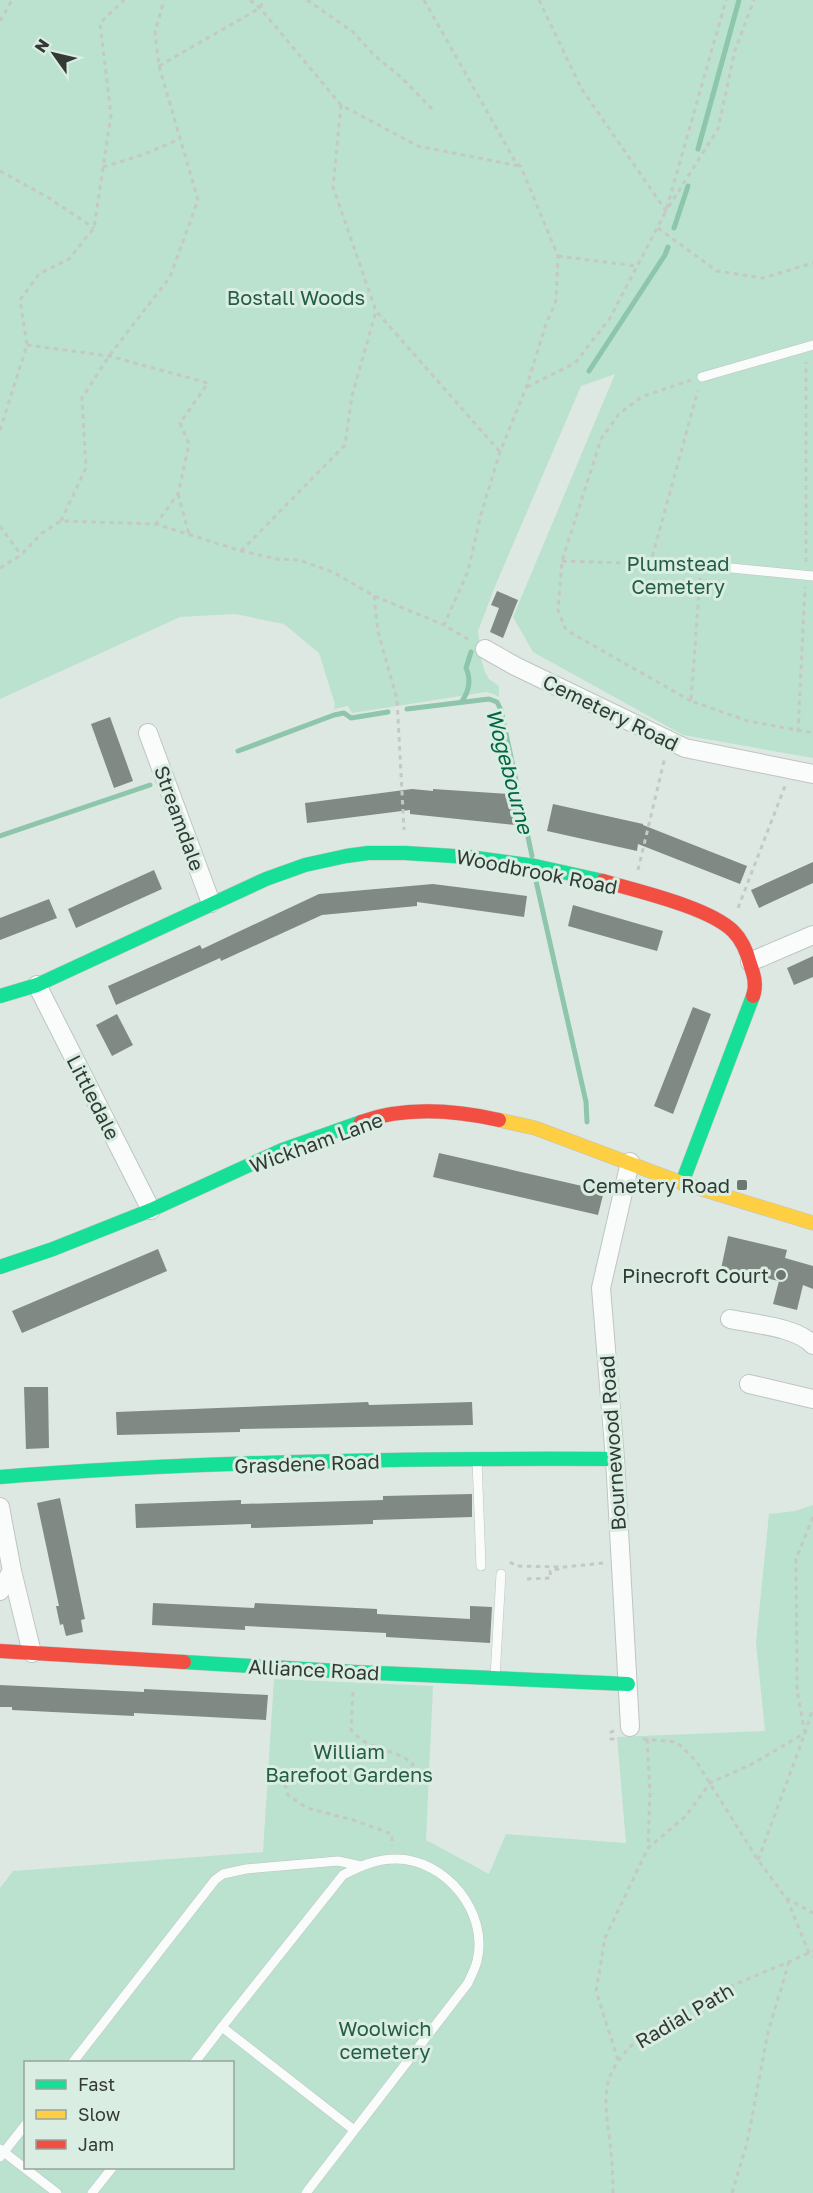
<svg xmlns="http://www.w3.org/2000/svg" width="813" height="2193" viewBox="0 0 813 2193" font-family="'Golos Text',sans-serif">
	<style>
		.green { fill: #bae2ce; fill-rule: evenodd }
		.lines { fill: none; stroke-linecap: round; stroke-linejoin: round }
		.stream { stroke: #8dc6aa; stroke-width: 5 }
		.building { fill: #818985 }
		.lane-casing { stroke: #bec5c2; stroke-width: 10 }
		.street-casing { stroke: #bec5c2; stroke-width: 20 }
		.fast-casing { stroke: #bec5c2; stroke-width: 15 }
		.slow-casing { stroke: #bec5c2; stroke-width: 15 }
		.jam-casing { stroke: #bec5c2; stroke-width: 15 }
		.path { stroke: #c5c8c7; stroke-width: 3; stroke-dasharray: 4.5 4.5; stroke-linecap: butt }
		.lane { stroke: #fafcfb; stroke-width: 9 }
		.street { stroke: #fafcfb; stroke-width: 18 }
		.fast { stroke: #16e098; stroke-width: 14 }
		.slow { stroke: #ffcf43; stroke-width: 14 }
		.jam { stroke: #f24e42; stroke-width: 14 }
		.poi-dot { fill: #6f7773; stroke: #d9ede2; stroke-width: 2 }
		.labels { text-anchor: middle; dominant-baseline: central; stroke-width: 6; stroke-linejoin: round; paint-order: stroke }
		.park-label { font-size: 20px; fill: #245e44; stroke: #d9ede2 }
		.street-label { font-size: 20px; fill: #333a36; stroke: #d9ede2 }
		.poi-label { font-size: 20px; fill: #333a36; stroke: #d9ede2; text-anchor: end }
		.water-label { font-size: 21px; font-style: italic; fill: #006643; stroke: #d9ede2 }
	</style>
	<rect width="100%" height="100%" fill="#dee8e3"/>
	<g class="green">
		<polygon points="0,0 813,0 813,758 683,735 533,652 513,617 615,374 581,386 496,584 478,631 481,659 485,672 489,679 499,686 499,697 494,694 486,692 352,713 348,706 334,709 335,704 319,653 284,624 235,614 180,617 0,699"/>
		<path d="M813,1505V2193H0V1888L13,1871L263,1852L274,1679L433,1686L426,1840L489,1874L506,1834L626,1843L617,1737L765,1731L756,1642L769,1514L795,1511ZM26,2062H232V2168H26Z"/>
	</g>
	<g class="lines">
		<g class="stream">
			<polyline points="698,149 739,0"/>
			<polyline points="674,228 688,186"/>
			<polyline points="589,371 665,255 668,247"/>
			<path d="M462,701C469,691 471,679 466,668L471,652"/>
			<polyline points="407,709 489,699 497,702 501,710 532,856"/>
			<polyline points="238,751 334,715 344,713 351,718 388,712"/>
			<polyline points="0,836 150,785"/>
			<polyline points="536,881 586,1102 587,1122"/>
		</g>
	</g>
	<g class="building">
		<polygon points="497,591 518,600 503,638 490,632 499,608 491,605"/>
		<polygon points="110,717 133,781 114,788 91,724"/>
		<polygon points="412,789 433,791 433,789 509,794 515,798 517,806 515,825 410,814 410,810 307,823 305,803"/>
		<polygon points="553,804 643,824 643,825 747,866 740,884 638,844 637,851 547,831"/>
		<polygon points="813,862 813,883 759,908 751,890"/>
		<polygon points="154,870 162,889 76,928 68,909"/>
		<polygon points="433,884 527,896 524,917 417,902 417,906 322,915 221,961 220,958 116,1005 108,986 200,945 202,949 319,894"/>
		<polygon points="49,899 57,918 0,940 0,918"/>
		<polygon points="573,905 663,931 657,951 568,926"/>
		<polygon points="813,956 813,977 794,985 787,968"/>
		<polygon points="693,1007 711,1014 673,1114 654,1106"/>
		<polygon points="117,1014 133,1045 112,1056 96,1025"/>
		<polygon points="439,1153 604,1191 598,1215 433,1177"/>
		<polygon points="728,1236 787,1250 785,1258 813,1266 813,1289 803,1285 797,1310 773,1304 779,1281 721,1269"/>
		<polygon points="158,1249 167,1271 22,1333 12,1311"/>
		<polygon points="24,1387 48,1387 49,1448 26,1449"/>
		<polygon points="368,1402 369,1405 472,1402 473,1425 240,1429 240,1432 117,1435 116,1412"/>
		<polygon points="472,1494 472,1517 373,1520 373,1524 251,1528 251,1524 136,1528 135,1504 241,1500 241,1504 383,1500 383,1496"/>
		<polygon points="60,1498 85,1619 81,1620 83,1632 66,1636 63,1624 60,1625 56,1606 59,1606 37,1503"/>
		<polygon points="153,1603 254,1608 255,1603 377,1609 377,1614 470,1619 470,1606 492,1607 490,1643 386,1637 386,1633 245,1626 245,1630 152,1625"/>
		<polygon points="0,1685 144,1692 144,1689 268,1695 266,1720 134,1713 134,1716 12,1710 12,1707 0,1707"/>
	</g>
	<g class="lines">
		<g class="lane-casing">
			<g id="lane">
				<polyline points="702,377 813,345"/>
				<polyline points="701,565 813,576"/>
				<polyline points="477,1460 481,1566"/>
				<polyline points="495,1677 501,1574"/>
				<path d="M222,2027L343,1875C360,1866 376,1859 396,1859C446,1859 489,1913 477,1961C475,1969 471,1976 468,1983L306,2193"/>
				<polyline points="73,2062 215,1880 223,1874 246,1869 338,1861 361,1866"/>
				<polyline points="195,2062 222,2027 354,2130"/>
				<polyline points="0,2149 57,2193"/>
				<polyline points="0,2157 26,2124"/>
				<polyline points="92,2193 112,2168"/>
			</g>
		</g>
		<g class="street-casing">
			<g id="street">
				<polyline points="485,649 515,666 685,748 813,774"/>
				<polyline points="148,733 211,903"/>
				<polyline points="750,962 813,935"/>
				<polyline points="37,985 151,1210"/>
				<polyline points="630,1162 601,1288 615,1459 630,1727"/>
				<path d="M730,1319C753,1324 797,1327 813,1345"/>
				<polyline points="749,1384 813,1399"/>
				<polyline points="0,1507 12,1571 0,1591"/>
				<polyline points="12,1571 32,1653"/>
			</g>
		</g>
		<g class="fast-casing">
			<g id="fast">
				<polyline points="0,996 37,985 266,879 305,865 346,856 368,853 405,853 469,857 535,866 603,881"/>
				<polyline points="682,1183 753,996"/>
				<polyline points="0,1267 53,1249 151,1210 282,1150 361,1122"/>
				<path d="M0,1477C204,1461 410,1458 615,1459"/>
				<polyline points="184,1662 354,1672 628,1684"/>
			</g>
		</g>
		<g class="slow-casing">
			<polyline id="slow" points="499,1120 535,1128 682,1183 813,1223"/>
		</g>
		<g class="jam-casing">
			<g id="jam">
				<path d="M603,881C637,891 708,907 733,931C742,940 747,952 750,964C754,975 757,985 753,996"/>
				<path d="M361,1122C405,1106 454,1110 499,1120"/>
				<polyline points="0,1651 184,1662"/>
			</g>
		</g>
		<g class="path">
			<polyline points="250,0 260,8 341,105 418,146 519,166"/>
			<polyline points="307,0 353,32 375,56 402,78 435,112"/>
			<polyline points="424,0 515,161 521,167 558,256 556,301 546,324 526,388 500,452 481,514 468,571 444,625 471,641"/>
			<polyline points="539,0 581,88 666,211 718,129 735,50 754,0"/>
			<polyline points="0,21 12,0"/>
			<polyline points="159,66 260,8 264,0"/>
			<polyline points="341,105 333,187 376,311 500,452"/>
			<polyline points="103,167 142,155 180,139"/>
			<polyline points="0,171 49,198 94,228"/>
			<polyline points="658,228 717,271 763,278 813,263"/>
			<polyline points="558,256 636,266"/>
			<polyline points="27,345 109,356 208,383 180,423 189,444 178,494 156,524"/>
			<polyline points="527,387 575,363 610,318 666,211 726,0"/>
			<polyline points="0,430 27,345 20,300 39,274 69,259 94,228 111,115 100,23 124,0"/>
			<polyline points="178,494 189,534"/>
			<polyline points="61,521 86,468 82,398 109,356 170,277 198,200 159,66 155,32 164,0"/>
			<polyline points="0,526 21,555"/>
			<polyline points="241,551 345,445 352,396 376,311"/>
			<polyline points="562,561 689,565"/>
			<polyline points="806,562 806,362"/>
			<polyline points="650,565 698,390"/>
			<polyline points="0,568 21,555 42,533 61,521 156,524 241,551 277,559 299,560 333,572 374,596 444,625"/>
			<polyline points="700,578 691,701 748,721 813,733"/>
			<polyline points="374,596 378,632 397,699 404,830"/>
			<polyline points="691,701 566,630 558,611 562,561 601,439 619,414 641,397 691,380"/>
			<polyline points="798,732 805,587"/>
			<polyline points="638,870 665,757"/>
			<polyline points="738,908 785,786"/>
			<polyline points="510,1562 516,1566 564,1567 604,1563"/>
			<polyline points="527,1579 551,1578 550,1571 563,1568"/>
			<path d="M353,1692L351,1730C369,1752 396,1748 413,1764L409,1768L390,1779L361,1778L321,1772L291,1771L284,1781L288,1795L307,1808L353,1820L392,1834V1846"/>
			<polyline points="614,1731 611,1732 611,1739 618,1739"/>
			<polyline points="643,1739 676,1742 681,1746 696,1761 758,1860 786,1898 813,1913"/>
			<polyline points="647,1739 650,1792 648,1848"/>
			<polyline points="758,1860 805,1733 797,1691 796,1559 813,1517"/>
			<polyline points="787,1899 809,1953 813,1957"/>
			<polyline points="618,2060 596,1991 605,1938 648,1848 686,1816 710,1783 754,1763 805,1733 813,1708"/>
			<path d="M613,2193C613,2176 612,2159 610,2143C608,2124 604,2107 607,2088C617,2020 758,1978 813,1951"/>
			<polyline points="732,2193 747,2143 768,2032 789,1962"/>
		</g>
		<use href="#lane" class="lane"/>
		<use href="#street" class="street"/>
		<use href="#fast" class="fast"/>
		<use href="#slow" class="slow"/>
		<use href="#jam" class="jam"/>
	</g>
	<g class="poi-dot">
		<rect x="736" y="1179" width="12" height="12" rx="3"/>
		<circle cx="781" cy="1275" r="6"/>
	</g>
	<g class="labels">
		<g class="park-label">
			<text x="296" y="297">Bostall Woods</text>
			<text x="678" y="563">Plumstead<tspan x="678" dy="23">Cemetery</tspan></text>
			<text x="349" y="1751">William<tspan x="349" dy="23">Barefoot Gardens</tspan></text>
			<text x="385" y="2028">Woolwich<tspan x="385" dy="23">cemetery</tspan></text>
		</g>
		<g class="street-label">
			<text transform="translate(611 712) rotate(26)">Cemetery Road</text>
			<text transform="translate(180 818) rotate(70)">Streamdale</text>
			<text transform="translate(537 871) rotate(11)">Woodbrook Road</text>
			<text transform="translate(94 1097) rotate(63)">Littledale</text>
			<text transform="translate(316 1142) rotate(-20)">Wickham Lane</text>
			<text transform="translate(612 1443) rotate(-94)">Bournewood Road</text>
			<text transform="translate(307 1463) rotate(-2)">Grasdene Road</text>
			<text transform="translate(314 1669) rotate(3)">Alliance Road</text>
			<text transform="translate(684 2015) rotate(-30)">Radial Path</text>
		</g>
		<g class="poi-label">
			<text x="730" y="1185">Cemetery Road</text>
			<text x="769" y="1275">Pinecroft Court</text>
		</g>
		<g class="water-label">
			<text transform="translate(510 771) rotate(75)">Wogebourne</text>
		</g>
	</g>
	<rect x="24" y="2061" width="210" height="108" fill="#d9ede2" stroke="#97a59d" stroke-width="1.5"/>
	<rect x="36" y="2080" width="30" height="9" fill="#16e098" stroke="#97a59d" stroke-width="1.5"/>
	<text x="78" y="2091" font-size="18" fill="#333a36">Fast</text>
	<rect x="36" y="2110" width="30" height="9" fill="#ffcf43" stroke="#97a59d" stroke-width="1.5"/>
	<text x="78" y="2121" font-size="18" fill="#333a36">Slow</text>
	<rect x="36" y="2140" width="30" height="9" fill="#f24e42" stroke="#97a59d" stroke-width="1.5"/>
	<text x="78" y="2151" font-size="18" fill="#333a36">Jam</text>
	<g transform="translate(54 54) rotate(304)" stroke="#d9ede2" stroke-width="4.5" paint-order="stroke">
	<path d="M0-4.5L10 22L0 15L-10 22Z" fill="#333a36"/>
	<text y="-9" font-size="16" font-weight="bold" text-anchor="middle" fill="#333a36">N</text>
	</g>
</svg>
